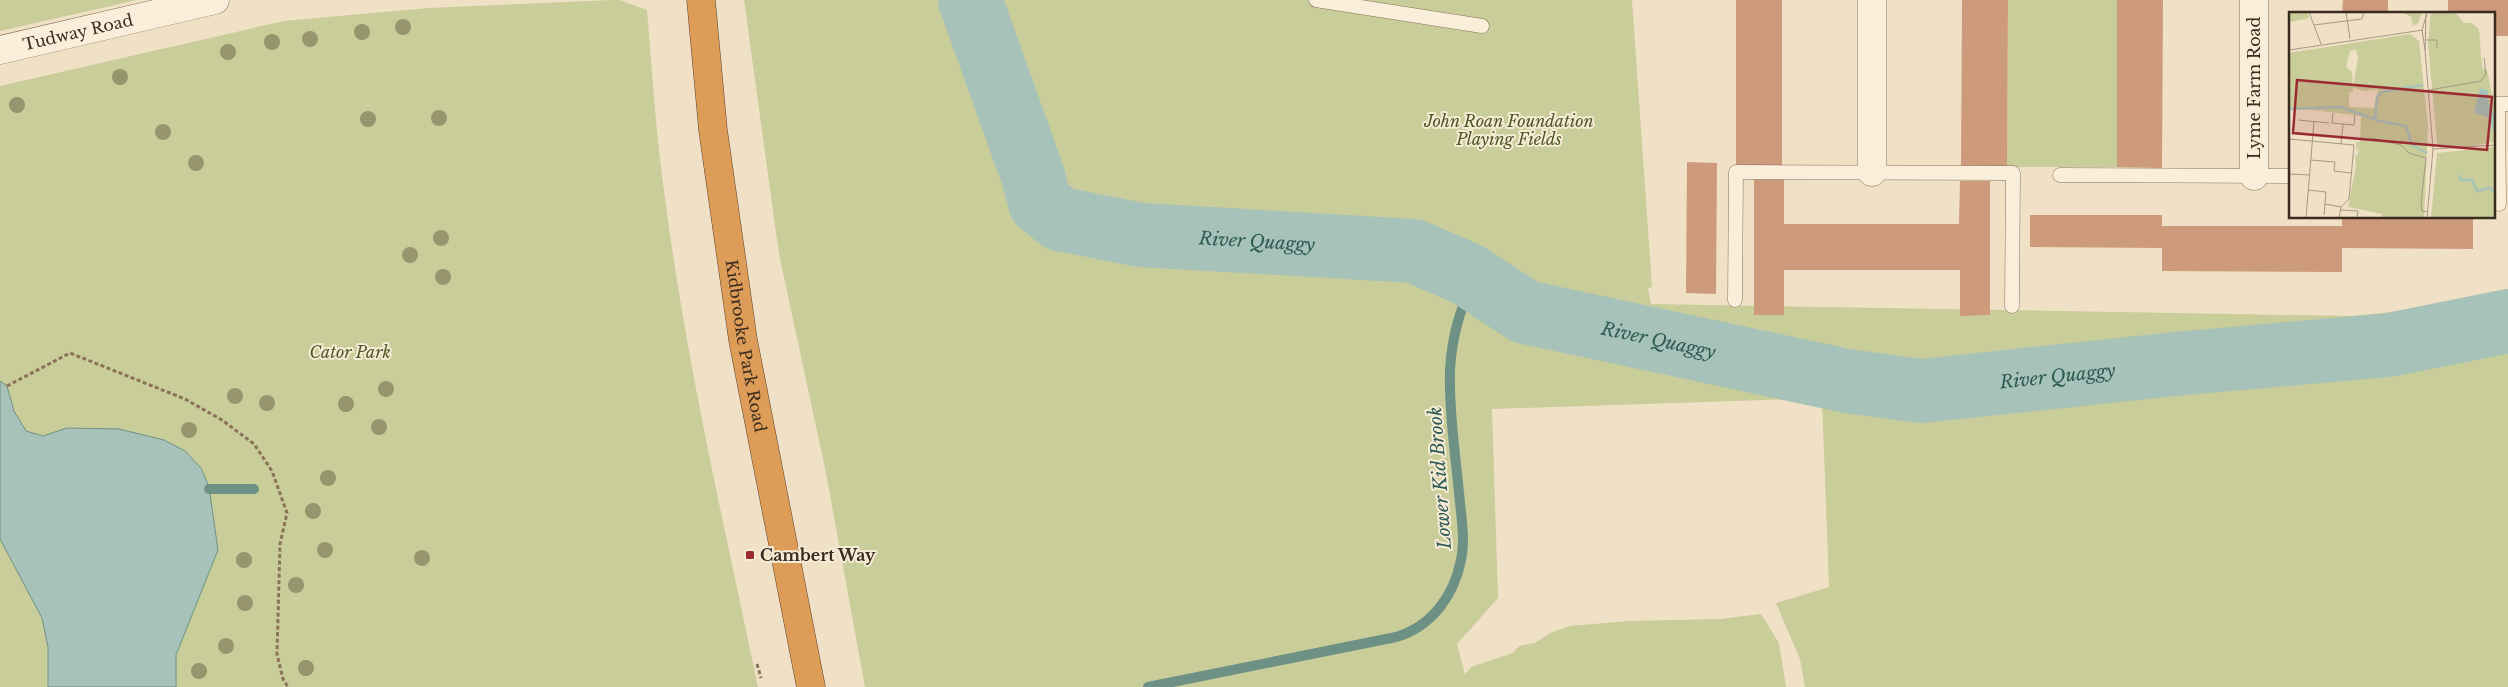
<svg xmlns="http://www.w3.org/2000/svg" width="2508" height="687" viewBox="0 0 2508 687" font-family="'Libre Baskerville',serif">
	<style>
		.green { fill: #c9cd99 }
		.water { fill: #a7c2b9; stroke: #6e9186 }
		.lines { fill: none; stroke-linecap: round; stroke-linejoin: round }
		.stream { stroke: #6e9186; stroke-width: 10 }
		.river { stroke: #a7c2b9; stroke-width: 64 }
		.building { fill: #cd9a7c }
		.lane-casing { stroke: #8a725b; stroke-width: 15 }
		.street-casing { stroke: #8a725b; stroke-width: 29 }
		.highway-casing { stroke: #58402f; stroke-width: 29 }
		.path { stroke: #8a725b; stroke-width: 3; stroke-dasharray: 4 2.5; stroke-linecap: butt }
		.lane { stroke: #f9eed9; stroke-width: 14 }
		.street { stroke: #f9eed9; stroke-width: 28 }
		.highway { stroke: #dd9c57; stroke-width: 28 }
		.tree { fill: #96956e }
		.poi-dot { fill: #992b31; stroke: #f6ebd5; stroke-width: 2 }
		.labels { text-anchor: middle; dominant-baseline: central; stroke-width: 4; stroke-linejoin: round; paint-order: stroke }
		.street-label { font-size: 16px; fill: #3a2b1f; stroke: #f6ebd5 }
		.park-label { font-size: 16px; font-style: italic; fill: #4d5726; stroke: #f6ebd5 }
		.poi-label { font-size: 16px; font-weight: bold; fill: #3a2b1f; stroke: #f6ebd5; text-anchor: start }
		.water-label { font-size: 18px; font-style: italic; fill: #2e5a55; stroke: #f6ebd5 }
		.inset-river { fill: none; stroke: #a7c2b9; stroke-width: 2.5 }
		.inset-road { fill: none; stroke: #a79883; stroke-width: 1 }
		.view { fill: #992b31; fill-opacity: 0.15; stroke: #992b31; stroke-width: 2.5 }
		.inset-edge { fill: none; stroke: #3a2b1f; stroke-width: 2.5 }
	</style>
	<rect width="100%" height="100%" fill="#efe0c6"/>
	<g class="green">
		<polygon points="0,0 137,0 0,31"/>
		<path d="M612,0H619L647,10C652,67 655,125 663,183C684,352 723,520 758,687H0V86L284,21L428,8Z"/>
		<polygon points="744,0 1632,0 1652,287 1648,288 1651,304 2353,316 2498,301 2494,346 2508,344 2508,687 1805,687 1800,659 1776,603 1829,587 1822,398 1492,409 1498,598 1457,644 1465,675 1471,667 1513,653 1519,646 1535,643 1550,633 1570,626 1629,621 1720,619 1761,614 1779,643 1786,687 865,687 826,473 779,254"/>
		<polygon points="2008,0 2117,0 2117,167 2007,167"/>
	</g>
	<polygon class="water" points="0,381 7,386 14,411 26,431 43,436 67,428 119,429 164,440 185,451 201,468 209,487 218,550 176,655 176,687 48,687 48,647 42,618 0,539"/>
	<g class="lines">
		<g class="stream">
			<polyline points="209,489 254,489"/>
			<path d="M1148,687L1396,637C1431,627 1454,596 1461,560C1465,542 1462,521 1460,503C1456,459 1449,414 1450,370C1452,335 1460,310 1474,279"/>
		</g>
		<path class="river" id="s1" d="M970,0L1033,176L1040,203L1060,219L1141,235L1414,251L1469,275L1525,312L1847,381L1921,391L2175,364L2389,345L2508,321"/>
	</g>
	<g class="building">
		<rect x="1736" y="0" width="46" height="166"/>
		<polygon points="1962,0 2008,0 2007,167 1961,167"/>
		<polygon points="2117,0 2163,0 2162,168 2117,167"/>
		<polygon points="2343,0 2388,0 2388,14 2342,14"/>
		<polygon points="2448,0 2508,0 2508,36 2494,36 2494,14 2448,14"/>
		<polygon points="1687,162 1717,163 1716,294 1686,293"/>
		<polygon points="1754,179 1784,179 1784,224 1959,224 1960,181 1990,181 1990,315 1960,316 1960,270 1784,270 1784,315 1754,315"/>
		<polygon points="2030,215 2162,215 2162,226 2342,226 2342,219 2473,219 2473,249 2342,248 2342,272 2162,271 2162,248 2030,247"/>
	</g>
	<g class="lines">
		<g class="lane-casing">
			<g id="lane">
				<polyline points="1316,0 1482,26"/>
				<polyline points="2060,175 2290,176"/>
				<polyline points="2499,204 2498,104 2508,104"/>
				<polyline points="1735,300 1736,172 2013,173 2012,306"/>
			</g>
		</g>
		<g class="street-casing">
			<g id="street">
				<polyline points="1872,0 1872,172"/>
				<polyline points="2254,0 2254,176"/>
				<path id="s2" d="M0,50L215,0"/>
			</g>
		</g>
		<g class="highway-casing">
			<g id="highway">
				<path id="s3" d="M701,0L713,130L743,340L811,687"/>
			</g>
		</g>
		<g class="path">
			<polyline points="7,386 70,353 185,399 222,420 254,444 272,471 287,513 280,544 277,654 283,679 288,687"/>
			<polyline points="757,664 761,678"/>
		</g>
		<use href="#lane" class="lane"/>
		<use href="#street" class="street"/>
		<use href="#highway" class="highway"/>
	</g>
	<g class="tree">
		<circle cx="403" cy="27" r="8"/>
		<circle cx="362" cy="32" r="8"/>
		<circle cx="310" cy="39" r="8"/>
		<circle cx="272" cy="42" r="8"/>
		<circle cx="228" cy="52" r="8"/>
		<circle cx="120" cy="77" r="8"/>
		<circle cx="17" cy="105" r="8"/>
		<circle cx="439" cy="118" r="8"/>
		<circle cx="368" cy="119" r="8"/>
		<circle cx="163" cy="132" r="8"/>
		<circle cx="196" cy="163" r="8"/>
		<circle cx="441" cy="238" r="8"/>
		<circle cx="410" cy="255" r="8"/>
		<circle cx="443" cy="277" r="8"/>
		<circle cx="386" cy="389" r="8"/>
		<circle cx="235" cy="396" r="8"/>
		<circle cx="267" cy="403" r="8"/>
		<circle cx="346" cy="404" r="8"/>
		<circle cx="379" cy="427" r="8"/>
		<circle cx="189" cy="430" r="8"/>
		<circle cx="328" cy="478" r="8"/>
		<circle cx="313" cy="511" r="8"/>
		<circle cx="325" cy="550" r="8"/>
		<circle cx="422" cy="558" r="8"/>
		<circle cx="244" cy="560" r="8"/>
		<circle cx="296" cy="585" r="8"/>
		<circle cx="245" cy="603" r="8"/>
		<circle cx="226" cy="646" r="8"/>
		<circle cx="306" cy="668" r="8"/>
		<circle cx="199" cy="671" r="8"/>
	</g>
	<rect class="poi-dot" x="745" y="550" width="10" height="10" rx="2.5"/>
	<g class="labels">
		<g class="street-label">
			<text stroke="none"><textPath href="#s2" startOffset="80">Tudway Road</textPath></text>
			<text transform="translate(2254 88) rotate(-90)">Lyme Farm Road</text>
			<text stroke="none"><textPath href="#s3" startOffset="349">Kidbrooke Park Road</textPath></text>
		</g>
		<g class="park-label">
			<text x="1509" y="121">John Roan Foundation<tspan x="1509" dy="18">Playing Fields</tspan></text>
			<text x="350" y="352">Cator Park</text>
		</g>
		<g class="poi-label">
			<text x="760" y="555">Cambert Way</text>
		</g>
		<g class="water-label">
			<text stroke="none"><textPath href="#s1" startOffset="439">River Quaggy</textPath></text>
			<text stroke="none"><textPath href="#s1" startOffset="860">River Quaggy</textPath></text>
			<text stroke="none"><textPath href="#s1" startOffset="1265">River Quaggy</textPath></text>
			<text transform="translate(1440 478) rotate(-94)">Lower Kid Brook</text>
		</g>
	</g>
	<g transform="translate(2289 12)">
		<rect width="206" height="206" fill="#efe0c6"/>
		<path d="M0,0H18L20,6L0,10ZM112,0H133L129,11L124,14L122,5ZM142,0H166L175,11H183L190,17L193,56L198,58L206,98V130L176,135L148,133L139,31ZM121,22L130,29L139,113L135,206H93V202L59,195L67,154L66,145L69,142L71,131L68,140L67,130H71L72,104L0,95V41ZM67,37L69,45L64,76L76,79L89,77L85,96L60,95V81L64,79L63,60L57,55L61,39ZM206,135V206H142L148,141Z" fill="#c9cd99" fill-rule="evenodd"/>
		<path d="M191,76L199,78V90L206,104V125L199,105L185,101Z" fill="#a7c2b9"/>
		<path class="inset-river" d="M0,97L52,95L90,109L117,114L123,133L138,141M86,107L88,85L93,80L134,73M169,163L172,168H183L188,179L201,176L207,182"/>
		<path class="inset-road" d="M20,0L32,32M57,0L61,27M137,2L136,38L144,137L138,206M25,13L73,7L75,0M137,28H148V36M0,38L134,18M136,38L133,18L138,1M140,78L192,69L197,62L195,46M44,101L43,111L65,113L66,103M9,108L40,111M83,126L112,133L120,141L137,146L132,191L133,199L139,200M0,127L65,133L60,187L52,195L50,206M52,132L54,112M144,137L207,133M21,148L46,150L45,159L62,161M0,162L20,163M19,178L37,180L35,203M36,192L52,195M51,198L69,199L68,206M17,206L25,109"/>
		<path class="view" d="M8,68L203,85L198,138L4,121Z"/>
		<rect width="206" height="206" class="inset-edge"/>
	</g>
</svg>
